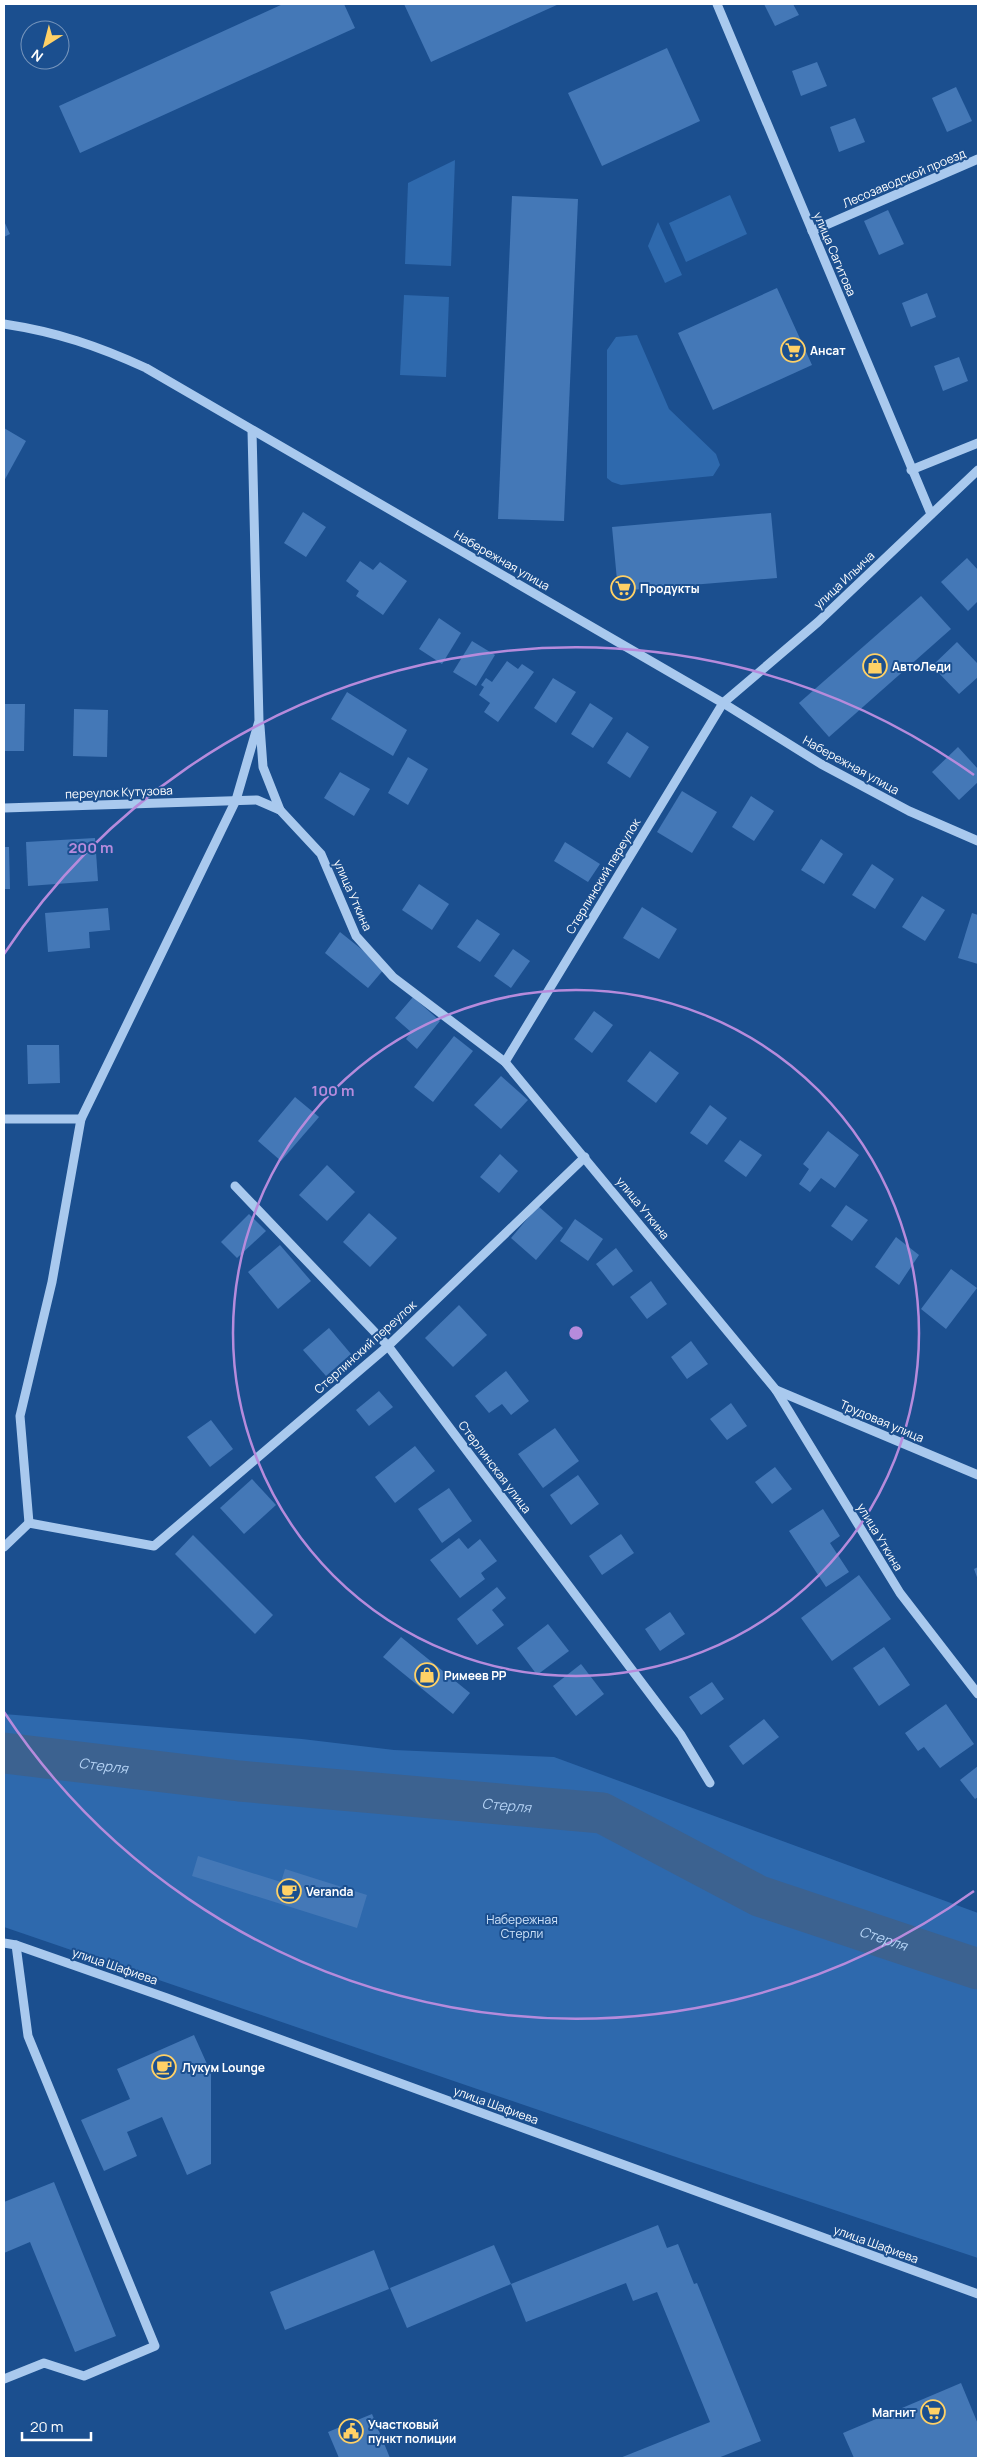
<svg xmlns="http://www.w3.org/2000/svg" width="982" height="2462" viewBox="0 0 982 2462" font-family="Manrope,sans-serif">
	<style>
		.green { fill: #2e69ad }
		.lines { fill: none; stroke-linecap: round; stroke-linejoin: round }
		.river { stroke: #3c6290; stroke-width: 41 }
		.building { fill: #4478b7 }
		.minor { stroke: #a9c9ee; stroke-width: 9 }
		.ring { fill: none; stroke: #b68bdc; stroke-width: 2.5 }
		.labels { text-anchor: middle; dominant-baseline: central; stroke-width: 4; stroke-linejoin: round; paint-order: stroke }
		.street-label { font-size: 12px; fill: #fff; stroke: #1b4f8f }
		.poi-label { font-size: 12px; font-weight: bold; fill: #fff; stroke: #1b4f8f; text-anchor: start }
		.park-label { font-size: 12px; fill: #cfe3fa; stroke: #1b4f8f }
		.water-label { font-size: 14px; font-style: italic; fill: #b5d3f5; stroke: #1b4f8f }
		.centre { fill: #b68bdc; stroke: #1b4f8f; stroke-width: 2.5 }
		.ring-label { font-size: 15px; text-anchor: middle; font-weight: bold; fill: #b68bdc; stroke: #1b4f8f; stroke-width: 4; stroke-linejoin: round; paint-order: stroke }
	</style>
	<rect width="100%" height="100%" fill="#1b4f8f"/>
	<g class="green">
		<polygon points="455,160 451,266 405,264 408,183"/>
		<polygon points="730,195 747,234 686,262 669,223"/>
		<polygon points="658,222 682,275 665,283 648,246"/>
		<polygon points="404,295 449,297 446,377 400,375"/>
		<polygon points="637,335 669,409 716,454 720,465 713,476 621,485 612,482 607,478 607,350 616,337"/>
		<polygon points="4,1714 302,1739 394,1750 554,1757 978,1913 978,2258 670,2155 4,1927"/>
	</g>
	<g class="lines">
		<path class="river" id="s1" d="M4,1753L239,1781L602,1813L759,1896L978,1969"/>
	</g>
	<g class="building">
		<polygon points="283,4 344,4 355,28 80,153 59,106"/>
		<polygon points="404,4 559,4 431,62"/>
		<polygon points="764,4 793,4 799,15 775,26"/>
		<polygon points="667,48 700,121 602,166 568,93"/>
		<polygon points="817,62 827,86 801,96 792,71"/>
		<polygon points="956,87 972,121 947,132 932,98"/>
		<polygon points="855,118 865,142 839,152 830,127"/>
		<polygon points="512,196 578,199 564,521 498,519"/>
		<polygon points="888,210 904,244 879,255 864,221"/>
		<polygon points="4,221 10,234 4,237"/>
		<polygon points="777,288 812,365 713,410 678,333"/>
		<polygon points="927,293 936,317 911,327 902,303"/>
		<polygon points="959,357 968,381 943,391 934,366"/>
		<polygon points="4,428 26,441 4,481"/>
		<polygon points="303,512 326,527 306,557 284,543"/>
		<polygon points="771,513 777,578 618,591 612,527"/>
		<polygon points="967,558 978,570 978,601 968,611 941,582"/>
		<polygon points="360,561 373,570 380,562 407,581 383,615 356,596 359,591 346,581"/>
		<polygon points="921,596 951,629 829,737 799,703"/>
		<polygon points="439,618 461,633 442,664 419,649"/>
		<polygon points="472,641 495,655 476,686 453,672"/>
		<polygon points="957,642 978,664 978,677 959,694 932,666"/>
		<polygon points="507,661 518,669 522,664 534,672 498,722 484,712 490,703 479,695 484,687 481,685 486,678 492,682"/>
		<polygon points="553,678 576,692 556,723 534,708"/>
		<polygon points="347,692 407,730 393,756 331,719"/>
		<polygon points="590,703 613,718 593,748 571,734"/>
		<polygon points="4,704 25,704 24,751 4,751"/>
		<polygon points="74,709 108,710 107,757 73,756"/>
		<polygon points="627,732 649,747 630,778 607,763"/>
		<polygon points="958,747 978,769 978,782 959,800 932,772"/>
		<polygon points="408,757 428,769 408,805 388,793"/>
		<polygon points="340,772 370,789 354,816 324,798"/>
		<polygon points="682,791 717,812 692,853 657,832"/>
		<polygon points="751,796 774,811 754,841 732,827"/>
		<polygon points="95,838 98,881 28,886 26,842"/>
		<polygon points="821,839 843,854 824,884 801,870"/>
		<polygon points="565,842 600,864 588,882 554,861"/>
		<polygon points="4,847 9,847 10,889 4,889"/>
		<polygon points="872,864 894,879 875,909 852,895"/>
		<polygon points="419,884 449,904 432,930 402,910"/>
		<polygon points="922,896 945,910 925,941 902,927"/>
		<polygon points="642,907 677,929 659,959 623,938"/>
		<polygon points="108,908 110,930 89,932 90,948 48,952 45,913"/>
		<polygon points="972,913 978,915 978,964 958,958"/>
		<polygon points="477,919 500,934 480,962 457,947"/>
		<polygon points="340,932 385,968 368,988 325,953"/>
		<polygon points="513,949 530,961 511,988 494,976"/>
		<polygon points="413,997 440,1021 417,1049 406,1039 411,1032 395,1018"/>
		<polygon points="594,1011 613,1025 592,1053 574,1039"/>
		<polygon points="454,1036 473,1051 433,1102 414,1087"/>
		<polygon points="27,1045 59,1045 60,1083 28,1084"/>
		<polygon points="650,1051 679,1073 656,1103 627,1081"/>
		<polygon points="501,1076 528,1100 501,1129 474,1105"/>
		<polygon points="295,1097 319,1117 281,1161 258,1141"/>
		<polygon points="710,1105 727,1118 707,1145 690,1133"/>
		<polygon points="828,1131 859,1155 835,1188 821,1178 810,1192 799,1184 809,1169 803,1164"/>
		<polygon points="740,1140 762,1155 746,1177 724,1161"/>
		<polygon points="500,1154 518,1171 499,1193 480,1177"/>
		<polygon points="327,1165 355,1192 327,1221 299,1195"/>
		<polygon points="846,1205 868,1220 852,1241 831,1226"/>
		<polygon points="538,1206 563,1228 536,1260 511,1238"/>
		<polygon points="369,1213 397,1238 370,1267 343,1242"/>
		<polygon points="249,1214 266,1231 237,1258 221,1242"/>
		<polygon points="575,1219 603,1239 588,1261 560,1241"/>
		<polygon points="896,1237 919,1255 899,1285 875,1267"/>
		<polygon points="280,1245 311,1281 278,1309 248,1272"/>
		<polygon points="616,1248 633,1271 613,1286 596,1264"/>
		<polygon points="951,1269 977,1288 946,1329 921,1309"/>
		<polygon points="651,1281 667,1304 647,1319 630,1297"/>
		<polygon points="459,1305 487,1335 453,1367 425,1338"/>
		<polygon points="329,1328 351,1354 326,1376 303,1350"/>
		<polygon points="691,1341 708,1364 687,1379 671,1357"/>
		<polygon points="506,1371 529,1401 511,1415 502,1404 489,1413 475,1396"/>
		<polygon points="379,1391 393,1407 369,1426 356,1410"/>
		<polygon points="731,1403 747,1426 727,1440 710,1419"/>
		<polygon points="211,1420 233,1449 210,1467 187,1437"/>
		<polygon points="555,1428 579,1461 543,1488 518,1454"/>
		<polygon points="415,1446 435,1471 395,1503 375,1477"/>
		<polygon points="775,1467 792,1489 772,1504 755,1482"/>
		<polygon points="578,1475 599,1504 571,1525 550,1495"/>
		<polygon points="252,1479 276,1505 244,1534 220,1508"/>
		<polygon points="449,1488 472,1521 442,1543 418,1509"/>
		<polygon points="823,1509 840,1536 830,1543 849,1572 826,1587 789,1531"/>
		<polygon points="621,1534 634,1553 602,1575 589,1556"/>
		<polygon points="193,1535 273,1615 255,1634 175,1554"/>
		<polygon points="459,1538 468,1549 480,1539 497,1561 481,1573 485,1579 460,1598 430,1560"/>
		<polygon points="978,1567 978,1580 974,1569"/>
		<polygon points="859,1575 891,1619 832,1661 801,1618"/>
		<polygon points="497,1587 506,1598 492,1610 504,1625 477,1645 457,1619"/>
		<polygon points="670,1612 685,1634 660,1651 645,1629"/>
		<polygon points="548,1624 569,1651 537,1675 517,1648"/>
		<polygon points="401,1637 470,1693 453,1714 383,1657"/>
		<polygon points="884,1647 910,1685 879,1706 853,1668"/>
		<polygon points="581,1664 604,1694 576,1716 553,1686"/>
		<polygon points="712,1682 724,1699 701,1715 689,1697"/>
		<polygon points="946,1704 974,1744 940,1768 924,1747 918,1751 905,1733"/>
		<polygon points="764,1719 779,1737 743,1765 729,1746"/>
		<polygon points="978,1766 978,1797 975,1799 960,1780"/>
		<polygon points="198,1856 281,1882 285,1869 367,1895 357,1928 192,1876"/>
		<polygon points="194,2035 211,2073 211,2164 187,2175 162,2117 127,2132 137,2156 104,2171 81,2120 130,2099 117,2069"/>
		<polygon points="54,2182 116,2336 75,2352 30,2242 4,2253 4,2202"/>
		<polygon points="658,2225 667,2248 678,2244 694,2284 697,2283 761,2441 718,2458 620,2458 710,2422 657,2292 633,2301 626,2283 526,2322 511,2284"/>
		<polygon points="494,2245 511,2284 407,2328 390,2288"/>
		<polygon points="374,2250 389,2289 285,2330 270,2292"/>
		<polygon points="961,2383 978,2424 978,2458 854,2458 843,2433"/>
		<polygon points="372,2414 390,2458 339,2458 328,2432"/>
	</g>
	<g class="lines">
		<g class="minor">
			<polyline points="717,4 931,514"/>
			<polyline points="812,231 978,159"/>
			<path d="M4,324C57,332 98,346 146,368L723,703L821,764L909,811L978,841"/>
			<polyline points="911,470 978,443"/>
			<polyline points="260,726 263,767 280,810"/>
			<polyline points="4,808 257,800 280,810 321,854 356,936 393,977 505,1062 776,1390 900,1593 978,1694"/>
			<polyline points="505,1062 723,703 818,622 978,470"/>
			<polyline points="4,1119 81,1119"/>
			<polyline points="235,1186 388,1346 681,1735 710,1783"/>
			<polyline points="776,1390 978,1475"/>
			<polyline points="29,1523 20,1416 52,1282 81,1119 236,800 259,721 252,431"/>
			<polyline points="29,1523 154,1546 388,1346 585,1157"/>
			<polyline points="4,1547 29,1523"/>
			<polyline points="4,1943 16,1945 167,1998 978,2294"/>
			<polyline points="4,2379 44,2363 84,2376 155,2346 28,2036 16,1945"/>
		</g>
	</g>
	<g class="ring">
		<circle cx="576" cy="1333" r="343"/>
		<path d="M974 1891A686 686 0 0 1 4 1712M4 954A686 686 0 0 1 974 775"/>
	</g>
	<defs>
		<g id="supermarket-ring" transform="scale(1.25)"><circle r="9.5" fill="#1b4f8f" stroke="#ffd166" stroke-width="1.5"/><path d="M-6-5.5h2.5l.6 2H6L4.5 2H-2.5L-4.4-4H-6ZM-1.5 3.2a1.3 1.3 0 1 0 .1 0ZM3 3.2a1.3 1.3 0 1 0 .1 0Z" fill="#ffd166"/></g>
		<g id="shop-ring" transform="scale(1.25)"><circle r="9.5" fill="#1b4f8f" stroke="#ffd166" stroke-width="1.5"/><path d="M-5-2.5h2.3a2.7 3.5 0 0 1 5.4 0H5L5.5 6h-11ZM-1.5-2.5h3a1.5 2.3 0 0 0-3 0Z" fill="#ffd166"/></g>
		<g id="cafe-ring" transform="scale(1.25)"><circle r="9.5" fill="#1b4f8f" stroke="#ffd166" stroke-width="1.5"/><path d="M-5.5-4.5H6V0H3Q3 3.5 0 3.5H-2.5Q-5.5 3.5-5.5 0ZM3-3.2v2h1.7v-2ZM-6 4.5H4V6H-6Z" fill="#ffd166"/></g>
		<g id="civic-ring" transform="scale(1.25)"><circle r="9.5" fill="#1b4f8f" stroke="#ffd166" stroke-width="1.5"/><path d="M-.6-6.5H3V-4.5H.6V-3L4-1V1h2V6H-6V1h2V-1L-.6-3ZM-1.2 2.5V6h2.4V2.5Z" fill="#ffd166"/></g>
	</defs>
	<g fill-rule="evenodd">
		<use href="#supermarket-ring" x="793" y="350"/>
		<use href="#supermarket-ring" x="623" y="588"/>
		<use href="#shop-ring" x="875" y="666"/>
		<use href="#shop-ring" x="427" y="1675"/>
		<use href="#cafe-ring" x="289" y="1891"/>
		<use href="#cafe-ring" x="164" y="2067"/>
		<use href="#supermarket-ring" x="933" y="2412"/>
		<use href="#civic-ring" x="351" y="2431"/>
	</g>
	<g class="labels">
		<g class="street-label">
			<text transform="translate(904 178) rotate(-23)">Лесозаводской проезд</text>
			<text transform="translate(835 254) rotate(67)">улица Сагитова</text>
			<text transform="translate(502 560) rotate(30)">Набережная улица</text>
			<text transform="translate(844 580) rotate(-43)">улица Ильича</text>
			<text transform="translate(851 765) rotate(29)">Набережная улица</text>
			<text transform="translate(119 792) rotate(-2)">переулок Кутузова</text>
			<text transform="translate(603 876) rotate(-59)">Стерлинский переулок</text>
			<text transform="translate(353 895) rotate(66)">улица Уткина</text>
			<text transform="translate(643 1208) rotate(51)">улица Уткина</text>
			<text transform="translate(365 1347) rotate(-42)">Стерлинский переулок</text>
			<text transform="translate(882 1421) rotate(23)">Трудовая улица</text>
			<text transform="translate(495 1467) rotate(53)">Стерлинская улица</text>
			<text transform="translate(880 1537) rotate(59)">улица Уткина</text>
			<text transform="translate(115 1966) rotate(19)">улица Шафиева</text>
			<text transform="translate(496 2105) rotate(20)">улица Шафиева</text>
			<text transform="translate(876 2244) rotate(20)">улица Шафиева</text>
		</g>
		<g class="poi-label">
			<text x="810" y="350">Ансат</text>
			<text x="640" y="588">Продукты</text>
			<text x="892" y="666">АвтоЛеди</text>
			<text x="444" y="1675">Римеев РР</text>
			<text x="306" y="1891">Veranda</text>
			<text x="182" y="2067">Лукум Lounge</text>
			<text x="916" y="2412" text-anchor="end">Магнит</text>
			<text x="368" y="2424">Участковый<tspan x="368" dy="14">пункт полиции</tspan></text>
		</g>
		<g class="park-label">
			<text x="522" y="1919">Набережная<tspan x="522" dy="14">Стерли</tspan></text>
		</g>
		<g class="water-label">
			<text stroke="none"><textPath href="#s1" startOffset="100">Стерля</textPath></text>
			<text stroke="none"><textPath href="#s1" startOffset="505">Стерля</textPath></text>
			<text stroke="none"><textPath href="#s1" startOffset="910">Стерля</textPath></text>
		</g>
	</g>
	<circle cx="576" cy="1333" r="8" class="centre"/>
	<g class="ring-label">
		<text x="91" y="853">200 m</text>
		<text x="333" y="1096">100 m</text>
	</g>
	<rect width="982" height="2462" fill="none" stroke="#ffffff" stroke-width="10"/>
	<g transform="translate(45 45) rotate(216)"><circle r="24" fill="#1b4f8f" stroke="#7695bc"/>
	<path d="M0-4L9 19L0 12L-9 19Z" fill="#ffd166"/>
	<text y="-8" font-size="14" font-weight="bold" text-anchor="middle" fill="#ffffff">N</text>
	</g>
	<path d="M22 2432v8h69v-8" fill="none" stroke="#ffffff" stroke-width="2.5"/>
	<text x="30" y="2432" font-size="15" fill="#ffffff" stroke="#1b4f8f" stroke-width="4" paint-order="stroke">20 m</text>
</svg>
